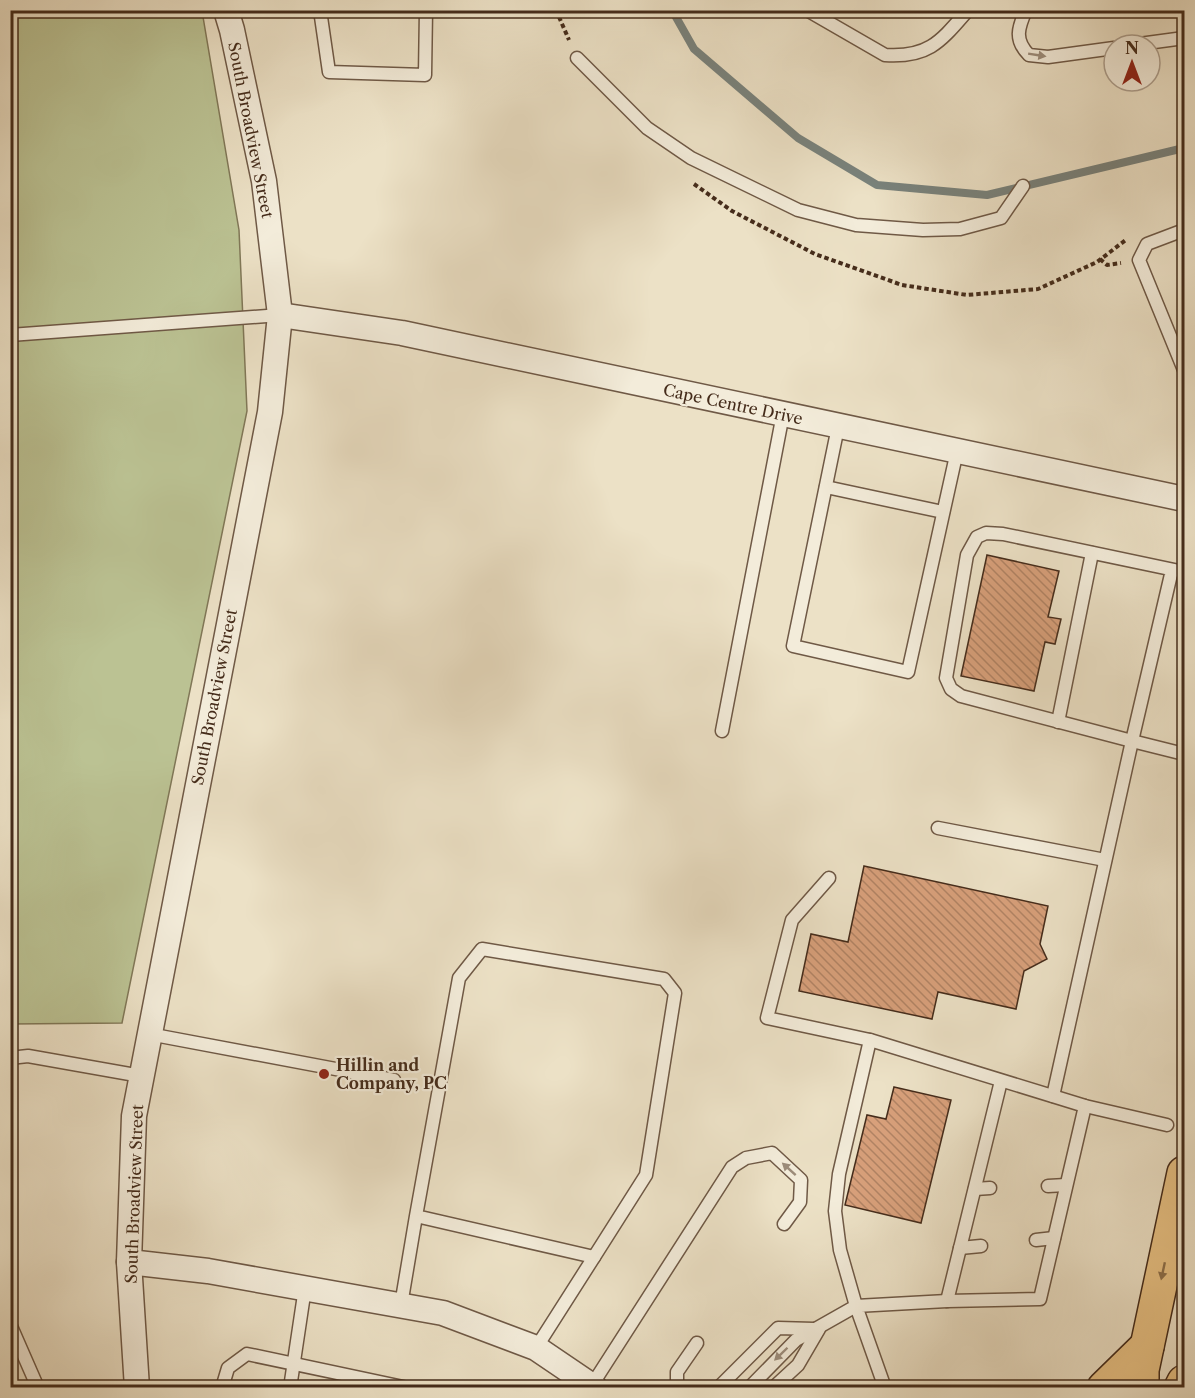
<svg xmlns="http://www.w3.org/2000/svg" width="1195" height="1398" viewBox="0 0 1195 1398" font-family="'Libre Caslon Text',serif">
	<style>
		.grass { fill: #bbc293; stroke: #807757; stroke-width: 1.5 }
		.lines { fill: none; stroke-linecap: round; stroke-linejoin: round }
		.stream { stroke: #79827c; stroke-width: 8 }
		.building { fill: url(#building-back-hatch); stroke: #452c1b; stroke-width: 1.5 }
		.lane-casing { stroke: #6f5946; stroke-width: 15 }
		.street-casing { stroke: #6f5946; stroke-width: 27 }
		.primary-casing { stroke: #452c1b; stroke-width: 36 }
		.path { stroke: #452c1b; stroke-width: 4; stroke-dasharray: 4.5 3; stroke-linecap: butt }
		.lane { stroke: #f3ecda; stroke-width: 12 }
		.street { stroke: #f3ecda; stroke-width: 24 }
		.primary { stroke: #e6c083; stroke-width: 33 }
		.oneway { fill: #9c8c7a }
		.oneway2 { fill: #8d6f4a }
		.poi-dot { fill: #8f2418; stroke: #f3ecda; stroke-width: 2 }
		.labels { text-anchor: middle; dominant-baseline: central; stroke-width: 4.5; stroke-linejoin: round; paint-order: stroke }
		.street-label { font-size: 16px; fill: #452c1b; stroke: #f3ecda }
		.poi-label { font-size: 16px; font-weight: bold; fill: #452c1b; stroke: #f3ecda; text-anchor: start }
	</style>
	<defs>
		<pattern id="building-back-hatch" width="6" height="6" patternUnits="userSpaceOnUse" patternTransform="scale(1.5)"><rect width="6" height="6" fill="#d8a07b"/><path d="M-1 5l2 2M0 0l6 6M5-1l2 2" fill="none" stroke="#b18364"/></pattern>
	</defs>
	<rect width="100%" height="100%" fill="#ece1c6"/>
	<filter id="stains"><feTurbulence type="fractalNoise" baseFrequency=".00333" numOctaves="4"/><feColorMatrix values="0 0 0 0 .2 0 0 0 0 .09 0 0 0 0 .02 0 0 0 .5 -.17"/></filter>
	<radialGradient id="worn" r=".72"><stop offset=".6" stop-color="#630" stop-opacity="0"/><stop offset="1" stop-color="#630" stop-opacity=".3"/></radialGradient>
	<polygon class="grass" points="10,11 202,11 239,230 247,411 122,1023 11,1024"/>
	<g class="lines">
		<polyline class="stream" points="672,10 694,49 798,138 877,185 987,195 1184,148"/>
	</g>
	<g class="building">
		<polygon points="987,555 1059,571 1048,617 1061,619 1055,644 1045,642 1034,691 961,676"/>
		<polygon points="864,866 1048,906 1040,944 1047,959 1024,971 1016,1009 938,992 932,1019 799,991 811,934 848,942"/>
		<polygon points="894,1087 951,1100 921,1223 845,1205 867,1115 886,1119"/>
	</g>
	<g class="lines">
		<g class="lane-casing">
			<g id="lane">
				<polyline points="320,10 329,72 425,75 426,10"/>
				<path d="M807,10L885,55C929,58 941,41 968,10"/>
				<path d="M1026,10C1018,28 1014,40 1029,55L1048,57L1114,48"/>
				<polyline points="1132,45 1184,38"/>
				<polyline points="577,58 647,128 691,158 798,210 856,225 923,230 960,229 1001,218 1023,186"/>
				<polyline points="1184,230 1147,244 1139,260 1184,370"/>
				<polyline points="10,335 280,315"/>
				<polyline points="838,427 793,646 908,672 957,451"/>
				<polyline points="826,487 943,512"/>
				<polyline points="1172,570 1132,741 961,696 951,689 946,678 967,555 977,537 986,533 1003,534 1184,572"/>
				<polyline points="1058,722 1092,553"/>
				<polyline points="722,731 783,414"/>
				<polyline points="938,828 1105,860"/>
				<polyline points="829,878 792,920 767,1018 870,1040 1085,1106 1167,1125"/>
				<polyline points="149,1034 394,1080"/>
				<polyline points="10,1058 28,1056 141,1076"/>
				<polyline points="1053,1096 1132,741 1184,754"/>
				<polyline points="1048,1186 1066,1185"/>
				<polyline points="975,1189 990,1188"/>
				<polyline points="1036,1240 1054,1238"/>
				<polyline points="960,1248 981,1246"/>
				<polyline points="947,1301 1001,1081"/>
				<polyline points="401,1305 416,1216 594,1257 646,1175 675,993 664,979 482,949 459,978 416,1216"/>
				<polyline points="10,1324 38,1388"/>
				<polyline points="536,1348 594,1257"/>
				<polyline points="592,1385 732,1167 746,1158 772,1153 801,1180 800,1202 784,1224"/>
				<polyline points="222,1388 228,1368 247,1354 408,1388"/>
				<polyline points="290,1388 305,1288"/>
				<polyline points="677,1388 677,1372 697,1343"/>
				<polyline points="718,1388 778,1328 814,1329"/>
				<polyline points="749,1388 796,1340 856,1306 840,1250 835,1211 839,1174 870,1040"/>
				<polyline points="773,1388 798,1365 819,1329"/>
				<polyline points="885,1388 856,1306 947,1301 1040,1299 1085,1106"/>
			</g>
		</g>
		<g class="street-casing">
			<g id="street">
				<polyline points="280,315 402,333 1184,499"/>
				<polyline points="129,1262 208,1271 443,1313 536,1348 595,1388"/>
				<polyline points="137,1388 129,1262 134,1116 270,412 280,315 264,181 232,30 226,10"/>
			</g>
		</g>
		<g class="primary-casing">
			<g id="primary">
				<polyline points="1104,1388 1147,1346"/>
				<polyline points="1142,1388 1142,1370 1184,1173"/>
				<polyline points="1181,1388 1184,1382"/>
			</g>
		</g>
		<g class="path">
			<polyline points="556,10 569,40"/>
			<polyline points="694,184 732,211 815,254 902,285 967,295 1038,289 1097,262 1127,239"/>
			<polyline points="1100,259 1107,265 1121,263"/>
		</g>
		<use href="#lane" class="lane"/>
		<use href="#street" class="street"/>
		<use href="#primary" class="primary"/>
	</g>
	<defs><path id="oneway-solid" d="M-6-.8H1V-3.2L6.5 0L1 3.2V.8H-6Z" transform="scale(1.5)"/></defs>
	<g class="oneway">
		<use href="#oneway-solid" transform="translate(1037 55) rotate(9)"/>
		<use href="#oneway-solid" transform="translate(789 1169) rotate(-138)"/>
		<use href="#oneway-solid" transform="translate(781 1354) rotate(136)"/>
	</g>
	<use class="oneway2" href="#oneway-solid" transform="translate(1163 1271) rotate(102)"/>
	<circle class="poi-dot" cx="324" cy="1074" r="6"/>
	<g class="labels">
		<g class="street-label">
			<text transform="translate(251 130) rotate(79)">South Broadview Street</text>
			<text transform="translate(733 404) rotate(12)">Cape Centre Drive</text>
			<text transform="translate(214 697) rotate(-79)">South Broadview Street</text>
			<text transform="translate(134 1194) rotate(-88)">South Broadview Street</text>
		</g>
		<g class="poi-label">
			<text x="336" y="1065">Hillin and<tspan x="336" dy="18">Company, PC</tspan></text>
		</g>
	</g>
	<rect width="1195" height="1398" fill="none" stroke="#ece1c6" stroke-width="36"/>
	<rect x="12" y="12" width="1171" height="1374" fill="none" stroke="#452c1b" stroke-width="3"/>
	<rect x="18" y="18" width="1159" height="1362" fill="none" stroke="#452c1b" stroke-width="1.5"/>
	<g transform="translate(1132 63)"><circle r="28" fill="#f3ecda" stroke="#ad9f8e" stroke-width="1.5"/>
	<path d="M0-4.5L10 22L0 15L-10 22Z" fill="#8f2418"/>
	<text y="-9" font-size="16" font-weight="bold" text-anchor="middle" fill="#452c1b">N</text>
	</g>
	<rect width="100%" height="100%" filter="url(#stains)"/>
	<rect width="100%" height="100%" fill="url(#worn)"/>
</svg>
